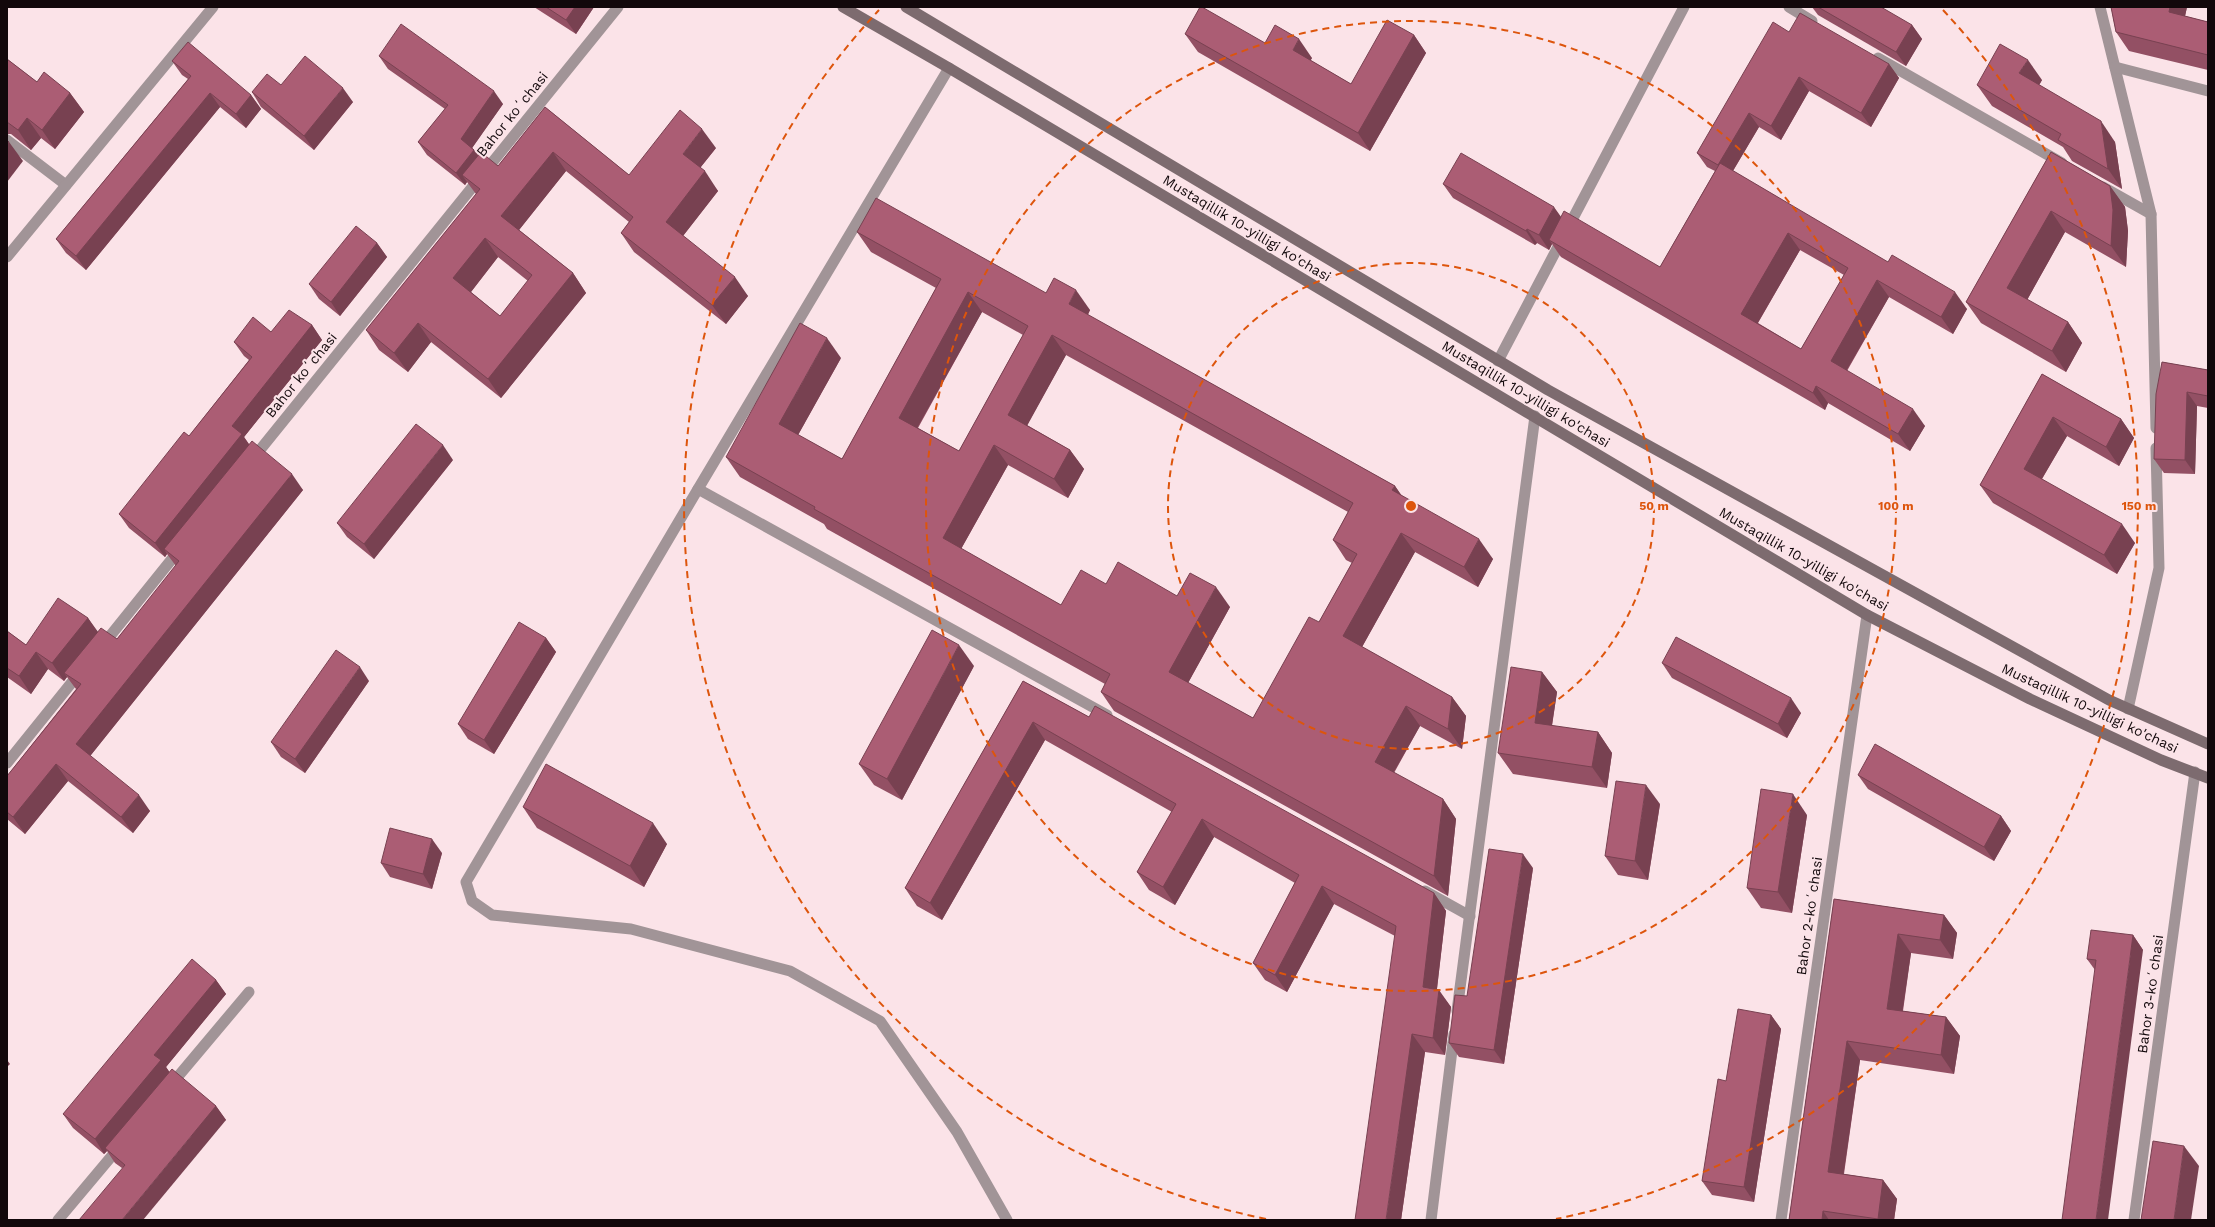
<svg xmlns="http://www.w3.org/2000/svg" width="2215" height="1227" viewBox="0 0 2215 1227" font-family="'Work Sans',sans-serif">
	<style>
		.lines { fill: none; stroke-linecap: round; stroke-linejoin: round }
		.service { stroke: #a19497; stroke-width: 11 }
		.minor { stroke: #a19497; stroke-width: 11 }
		.secondary { stroke: #7d6b6f; stroke-width: 11 }
		.wall { fill: #935064; fill-rule: evenodd }
		.shaded-wall { fill: #784151 }
		.building { fill: #ab5d74; stroke: #784151; fill-rule: evenodd }
		.ring { fill: none; stroke: #dd550c; stroke-width: 2; stroke-dasharray: 7 5 }
		.labels { text-anchor: middle; dominant-baseline: central; stroke-width: 4; stroke-linejoin: round; paint-order: stroke }
		.street-label { font-size: 14px; fill: #12080b; stroke: #fbe3e8 }
		.centre { fill: #dd550c; stroke: #fbe3e8; stroke-width: 2 }
		.ring-label { font-size: 12px; text-anchor: middle; font-weight: bold; fill: #dd550c; stroke: #fbe3e8; stroke-width: 4; stroke-linejoin: round; paint-order: stroke }
	</style>
	<rect width="100%" height="100%" fill="#fbe3e8"/>
	<g class="lines">
		<polyline class="service" points="698,489 466,882 472,901 492,915 631,929 790,971 880,1021 957,1132 1007,1220"/>
		<g class="minor">
			<polyline points="1789,7 1812,21"/>
			<polyline points="2100,7 2151,214 2156,428"/>
			<polyline points="1878,58 2062,163"/>
			<polyline points="2115,67 2208,91"/>
			<polyline points="949,68 698,489 1107,715"/>
			<polyline points="7,140 66,185"/>
			<polyline points="2103,187 2151,214"/>
			<polyline points="7,257 213,7"/>
			<polyline points="1498,361 1684,7"/>
			<polyline points="251,461 618,7"/>
			<polyline points="102,646 180,549"/>
			<polyline points="2128,709 2159,568 2156,448"/>
			<polyline points="7,763 81,671"/>
			<polyline points="1425,891 1470,916"/>
			<polyline points="1457,1011 1535,416"/>
			<polyline points="170,1086 249,992"/>
			<polyline points="58,1220 121,1145"/>
			<polyline points="1431,1220 1454,1034"/>
			<polyline points="1781,1220 1867,615"/>
			<polyline points="2134,1220 2195,772"/>
		</g>
		<g class="secondary">
			<polyline points="843,7 949,68 1867,615 2030,699 2161,760 2208,778"/>
			<polyline points="906,7 1548,390 2109,700 2208,744"/>
		</g>
	</g>
	<g class="wall">
		<polygon points="534,7 594,7 576,34"/>
		<polygon points="1812,7 1818,7 1912,25 1922,39 1906,66 1818,15"/>
		<polygon points="2111,7 2187,7 2185,16 2208,22 2208,70 2129,51 2116,32"/>
		<path d="M1789,32L1889,64L1899,78L1871,127L1809,91L1781,140L1759,127L1733,171L1967,309L1953,334L1889,297L1847,371L1925,426L1910,451L1828,403L1825,410L1561,257L1552,244L1549,250L1537,243L1535,245L1453,198L1443,184L1561,217L1660,267L1715,171L1707,167L1697,153ZM1800,250L1844,275L1801,349L1758,323Z"/>
		<polygon points="1185,34 1265,43 1312,58 1310,60 1351,84 1414,35 1426,53 1370,151 1198,52"/>
		<path d="M379,56L503,104L472,148L474,150L478,155L498,166L545,107L629,175L716,148L700,168L718,191L683,236L748,296L726,324L634,252L621,233L629,222L566,171L519,230L573,273L586,293L501,398L431,342L408,372L379,350L366,330L476,194L467,182L465,185L427,155L418,142L445,109L388,69ZM498,257L528,281L500,316L471,292Z"/>
		<polygon points="7,59 37,82 70,93 84,112 55,149 41,138 31,150 11,134 7,134"/>
		<polygon points="172,61 251,95 261,109 246,128 220,107 86,270 66,253 56,239 188,79 182,75"/>
		<polygon points="2042,80 2039,85 2115,142 2122,189 2072,161 2063,147 1992,106 1977,85"/>
		<polygon points="281,85 353,102 314,150 261,107 252,92"/>
		<polygon points="2051,152 2110,186 2125,207 2128,231 2126,267 2065,232 2027,300 2068,322 2082,343 2066,372 1981,323 1966,302"/>
		<path d="M857,232L1046,293L1090,310L1088,315L1395,486L1401,495L1493,559L1478,587L1415,552L1362,647L1452,697L1466,716L1462,749L1420,726L1394,773L1443,799L1456,819L1448,896L1114,711L1101,692L1105,684L827,529L824,524L740,477L726,457L841,358L798,435L842,459L936,288L871,252ZM982,312L1023,335L959,451L918,428ZM1066,355L1348,512L1333,540L1346,560L1352,563L1319,622L1253,718L1188,683L1230,607L1177,596L1106,584L1061,605L961,549L1008,465L1068,498L1084,469L1070,450L1027,425Z"/>
		<polygon points="377,243 387,257 340,316 319,299 309,284"/>
		<polygon points="312,325 322,340 244,437 249,444 303,490 90,756 150,811 133,833 68,781 25,834 7,819 7,776 76,689 67,677 64,681 48,669 31,694 7,677 7,631 26,645 88,618 97,632 117,639 176,566 167,554 165,557 129,528 119,514 189,436 249,360 244,356 234,342 271,332"/>
		<polygon points="2162,362 2208,370 2208,408 2197,406 2195,474 2164,473 2154,459"/>
		<polygon points="2042,374 2121,419 2134,438 2119,466 2067,436 2042,479 2135,543 2117,574 1993,503 1980,485"/>
		<polygon points="453,460 374,559 347,537 337,523"/>
		<polygon points="546,638 556,652 494,754 468,739 458,724"/>
		<polygon points="1662,663 1801,713 1787,738 1672,678"/>
		<polygon points="974,666 902,800 874,785 859,764"/>
		<polygon points="1542,672 1557,692 1552,726 1598,732 1612,753 1607,788 1513,774 1498,753"/>
		<polygon points="369,681 305,773 281,757 271,742"/>
		<polygon points="1023,681 1089,717 1434,893 1446,911 1437,989 1451,1007 1445,1055 1425,1052 1401,1220 1395,936 1334,904 1287,992 1265,980 1253,963 1295,883 1214,837 1175,905 1149,890 1137,872 1172,812 1045,740 942,920 917,906 905,888"/>
		<polygon points="1858,775 2001,816 2011,831 1994,861 1868,789"/>
		<polygon points="1660,804 1648,880 1618,875 1605,856"/>
		<polygon points="523,807 667,844 644,887 537,828"/>
		<polygon points="1807,815 1792,913 1761,908 1747,888"/>
		<polygon points="442,853 432,889 390,877 381,863"/>
		<polygon points="1533,868 1504,1064 1459,1057 1449,1043 1467,996"/>
		<polygon points="1834,899 1944,915 1957,933 1953,959 1911,953 1903,1011 1946,1017 1960,1036 1954,1074 1860,1060 1844,1174 1883,1180 1897,1199 1894,1220 1789,1220"/>
		<polygon points="2133,935 2143,950 2095,970 2087,959"/>
		<polygon points="216,980 226,994 166,1067 169,1072 216,1106 226,1120 122,1168 115,1163 107,1151 104,1154 73,1128 63,1114"/>
		<polygon points="1771,1015 1781,1029 1754,1202 1712,1195 1702,1181 1726,1081"/>
	</g>
	<g class="shaded-wall">
		<polygon points="575,7 594,7 576,34 566,20"/>
		<polygon points="2170,7 2187,7 2182,30 2169,12"/>
		<polygon points="1912,25 1922,39 1906,66 1896,52"/>
		<polygon points="1414,35 1426,53 1370,151 1358,133"/>
		<polygon points="1299,39 1312,58 1306,69 1293,50"/>
		<polygon points="2028,60 2042,80 2034,94 2019,73"/>
		<polygon points="1889,64 1899,78 1871,127 1861,113"/>
		<polygon points="1799,77 1809,91 1781,140 1771,126"/>
		<polygon points="343,88 353,102 314,150 304,136"/>
		<polygon points="494,91 503,104 470,151 461,139"/>
		<polygon points="70,93 84,112 55,149 42,130"/>
		<polygon points="210,93 220,107 86,270 76,256"/>
		<polygon points="251,95 261,109 246,128 236,114"/>
		<polygon points="1749,113 1759,127 1728,179 1718,165"/>
		<polygon points="27,118 41,138 31,150 18,130"/>
		<polygon points="2101,121 2115,142 2122,189 2108,169"/>
		<polygon points="702,129 716,148 696,173 683,154"/>
		<polygon points="9,142 23,161 7,182 7,145"/>
		<polygon points="474,150 483,162 462,175 467,182 465,185 456,173"/>
		<polygon points="553,152 566,171 515,235 501,216"/>
		<polygon points="705,171 718,191 679,241 666,222"/>
		<polygon points="2110,186 2125,207 2128,231 2126,267 2111,246"/>
		<polygon points="1554,207 1564,221 1549,240 1552,244 1549,250 1539,235"/>
		<polygon points="2051,211 2065,232 2022,309 2007,288"/>
		<polygon points="1527,229 1537,243 1535,245 1526,231"/>
		<polygon points="1788,233 1800,250 1753,331 1741,314"/>
		<polygon points="485,238 498,257 467,297 453,278"/>
		<polygon points="377,243 387,257 340,316 331,302"/>
		<polygon points="573,273 586,293 501,398 488,379"/>
		<polygon points="735,277 748,296 726,324 712,305"/>
		<polygon points="1877,280 1889,297 1842,378 1831,361"/>
		<polygon points="1076,290 1090,310 1082,324 1069,304"/>
		<polygon points="968,292 982,312 912,437 899,418"/>
		<polygon points="1955,292 1967,309 1953,334 1941,317"/>
		<polygon points="2068,322 2082,343 2066,372 2052,351"/>
		<polygon points="418,323 431,342 408,372 394,353"/>
		<polygon points="312,325 322,340 244,437 252,449 164,549 167,554 165,557 155,543 232,426"/>
		<polygon points="1052,335 1066,355 1022,435 1008,415"/>
		<polygon points="827,338 841,358 793,444 779,424"/>
		<polygon points="1816,386 1828,403 1825,410 1813,393"/>
		<polygon points="2187,392 2197,406 2195,474 2185,460"/>
		<polygon points="1913,409 1925,426 1910,451 1898,434"/>
		<polygon points="2053,417 2067,436 2037,487 2024,469"/>
		<polygon points="2121,419 2134,438 2119,466 2106,447"/>
		<polygon points="443,445 453,460 374,559 364,544"/>
		<polygon points="994,445 1008,465 956,558 943,538"/>
		<polygon points="1070,450 1084,469 1068,498 1054,479"/>
		<polygon points="292,474 303,490 87,760 76,744"/>
		<polygon points="1395,486 1409,506 1392,490"/>
		<polygon points="2122,524 2135,543 2117,574 2104,555"/>
		<polygon points="1401,533 1415,552 1357,656 1343,636"/>
		<polygon points="1479,539 1493,559 1478,587 1464,567"/>
		<polygon points="1216,587 1230,607 1183,692 1169,672"/>
		<polygon points="88,618 101,636 64,673 67,677 64,681 52,663"/>
		<polygon points="546,638 556,652 494,754 484,740"/>
		<polygon points="959,645 974,666 902,800 887,779"/>
		<polygon points="36,652 48,669 31,694 19,676"/>
		<polygon points="360,667 369,681 305,773 295,759"/>
		<polygon points="1542,672 1557,692 1549,744 1535,723"/>
		<polygon points="1452,697 1466,716 1462,749 1448,729"/>
		<polygon points="1791,698 1801,713 1787,738 1778,724"/>
		<polygon points="1406,706 1420,726 1388,782 1375,762"/>
		<polygon points="1033,722 1045,740 942,920 930,903"/>
		<polygon points="1598,732 1612,753 1607,788 1592,767"/>
		<polygon points="56,764 68,781 25,834 13,817"/>
		<polygon points="1646,785 1660,804 1648,880 1635,861"/>
		<polygon points="1793,794 1807,815 1792,913 1778,892"/>
		<polygon points="139,795 150,811 133,833 121,817"/>
		<polygon points="1443,799 1456,819 1448,896 1434,876"/>
		<polygon points="2001,816 2011,831 1994,861 1984,847"/>
		<polygon points="1202,819 1214,837 1175,905 1163,887"/>
		<polygon points="653,823 667,844 644,887 630,866"/>
		<polygon points="432,839 442,853 432,889 423,874"/>
		<polygon points="1523,854 1533,868 1504,1064 1494,1050"/>
		<polygon points="1322,886 1334,904 1287,992 1275,975"/>
		<polygon points="1434,893 1446,911 1435,1005 1423,987"/>
		<polygon points="1944,915 1957,933 1953,959 1940,940"/>
		<polygon points="1898,934 1911,953 1900,1028 1887,1009"/>
		<polygon points="2133,935 2143,950 2108,1220 2096,1220"/>
		<polygon points="216,980 226,994 166,1067 171,1074 105,1148 107,1151 104,1154 95,1139 154,1055"/>
		<polygon points="1439,990 1451,1007 1445,1055 1433,1038"/>
		<polygon points="1771,1015 1781,1029 1754,1202 1744,1187"/>
		<polygon points="1946,1017 1960,1036 1954,1074 1941,1055"/>
		<polygon points="1412,1034 1425,1052 1401,1220 1386,1220"/>
		<polygon points="1847,1041 1860,1060 1841,1191 1828,1172"/>
		<polygon points="7,1060 10,1064 7,1067"/>
		<polygon points="216,1106 226,1120 143,1220 122,1220"/>
		<polygon points="2184,1146 2199,1166 2191,1220 2174,1220"/>
		<polygon points="1883,1180 1897,1199 1894,1220 1879,1220 1878,1219"/>
		<polygon points="1823,1211 1829,1220 1822,1220"/>
	</g>
	<g class="building">
		<polygon points="546,7 575,7 566,20"/>
		<polygon points="1200,7 1202,7 1265,43 1275,25 1299,39 1293,50 1351,84 1387,20 1414,35 1358,133 1185,34"/>
		<polygon points="1818,7 1881,7 1912,25 1896,52"/>
		<polygon points="2111,7 2170,7 2169,12 2208,22 2208,55 2116,32"/>
		<polygon points="1800,13 1889,64 1861,113 1799,77 1771,126 1749,113 1718,165 1697,153 1773,22 1789,32"/>
		<polygon points="401,24 494,91 461,139 474,150 456,173 418,142 448,105 379,56"/>
		<polygon points="188,42 251,95 236,114 210,93 76,256 56,239 191,76 172,61"/>
		<polygon points="2000,44 2028,60 2019,73 2101,121 2108,169 2058,140 2061,134 1977,85"/>
		<polygon points="305,56 343,88 304,136 252,92 267,74 281,85"/>
		<polygon points="7,59 37,82 44,72 70,93 42,130 27,118 18,130 7,122"/>
		<path d="M545,107L629,175L680,110L702,129L683,154L705,171L666,222L735,277L712,305L621,233L633,217L553,152L501,216L573,273L488,379L418,323L394,353L366,330L480,189L462,175L481,152L498,166ZM485,238L532,275L500,316L453,278Z"/>
		<polygon points="7,140 9,142 7,145"/>
		<polygon points="2051,152 2110,186 2113,210 2111,246 2051,211 2007,288 2068,322 2052,351 1966,302"/>
		<polygon points="1461,153 1554,207 1539,235 1527,229 1526,231 1443,184"/>
		<path d="M1720,163L1888,262L1892,255L1955,292L1941,317L1877,280L1831,361L1913,409L1898,434L1816,386L1813,393L1549,240L1564,211L1660,267ZM1788,233L1848,268L1801,349L1741,314Z"/>
		<path d="M876,198L1046,293L1054,278L1076,290L1069,304L1395,486L1392,490L1479,539L1464,567L1401,533L1343,636L1452,697L1448,729L1406,706L1375,762L1443,799L1434,876L1101,692L1110,674L814,509L815,507L726,457L800,323L827,338L779,424L842,459L941,279L857,232ZM968,292L1028,326L959,451L899,418ZM1052,335L1353,503L1333,540L1357,554L1319,622L1309,617L1253,718L1169,672L1216,587L1190,573L1177,596L1118,562L1106,584L1081,570L1061,605L943,538L994,445L1054,479L1070,450L1008,415Z"/>
		<polygon points="356,226 377,243 331,302 309,284"/>
		<polygon points="289,310 312,325 232,426 242,434 155,543 119,514 184,432 189,436 252,357 234,342 253,317 271,332"/>
		<polygon points="2162,362 2208,370 2208,396 2187,392 2185,460 2154,459 2156,394"/>
		<polygon points="2042,374 2121,419 2106,447 2053,417 2024,469 2122,524 2104,555 1980,485"/>
		<polygon points="416,424 443,445 364,544 337,523"/>
		<polygon points="252,441 292,474 76,744 139,795 121,817 56,764 13,817 7,812 7,776 81,684 64,673 101,628 117,639 179,561 164,549"/>
		<polygon points="58,598 88,618 52,663 36,652 19,676 7,668 7,631 26,645"/>
		<polygon points="519,622 546,638 484,740 458,724"/>
		<polygon points="932,630 959,645 887,779 859,764"/>
		<polygon points="1676,637 1791,698 1778,724 1662,663"/>
		<polygon points="336,650 360,667 295,759 271,742"/>
		<polygon points="1511,667 1542,672 1535,723 1598,732 1592,767 1498,753"/>
		<polygon points="1023,681 1089,717 1095,706 1434,893 1423,987 1439,990 1433,1038 1412,1034 1386,1220 1355,1220 1396,926 1322,886 1275,975 1253,963 1299,875 1202,819 1163,887 1137,872 1176,804 1033,722 930,903 905,888"/>
		<polygon points="1875,744 2001,816 1984,847 1858,775"/>
		<polygon points="546,764 653,823 630,866 523,807"/>
		<polygon points="1616,781 1646,785 1635,861 1605,856"/>
		<polygon points="1761,789 1793,794 1778,892 1747,888"/>
		<polygon points="390,828 432,839 423,874 381,863"/>
		<polygon points="1489,849 1523,854 1494,1050 1449,1043 1455,995 1467,996"/>
		<polygon points="1834,899 1944,915 1940,940 1898,934 1887,1009 1946,1017 1941,1055 1847,1041 1828,1172 1883,1180 1878,1219 1823,1211 1822,1220 1789,1220"/>
		<polygon points="2091,930 2133,935 2096,1220 2062,1220 2096,960 2087,959"/>
		<polygon points="192,959 216,980 154,1055 161,1060 95,1139 63,1114"/>
		<polygon points="1738,1009 1771,1015 1744,1187 1702,1181 1718,1079 1726,1081"/>
		<polygon points="172,1069 216,1106 122,1220 79,1220 125,1165 105,1148"/>
		<polygon points="2153,1141 2184,1146 2174,1220 2141,1220"/>
	</g>
	<g class="ring">
		<circle cx="1411" cy="506" r="243"/>
		<circle cx="1411" cy="506" r="485"/>
		<path d="M1266 1219A728 728 0 0 1 879 10M1943 10A728 728 0 0 1 1556 1219"/>
	</g>
	<g class="labels">
		<g class="street-label">
			<text transform="translate(512 114) rotate(-51)">Bahor koʻchasi</text>
			<text transform="translate(1247 228) rotate(31)">Mustaqillik 10-yilligi ko'chasi</text>
			<text transform="translate(301 375) rotate(-51)">Bahor koʻchasi</text>
			<text transform="translate(1526 394) rotate(31)">Mustaqillik 10-yilligi ko'chasi</text>
			<text transform="translate(1804 559) rotate(30)">Mustaqillik 10-yilligi ko'chasi</text>
			<text transform="translate(2090 708) rotate(25)">Mustaqillik 10-yilligi ko'chasi</text>
			<text transform="translate(1809 916) rotate(-82)">Bahor 2-koʻchasi</text>
			<text transform="translate(2150 994) rotate(-82)">Bahor 3-koʻchasi</text>
		</g>
	</g>
	<circle cx="1411" cy="506" r="6" class="centre"/>
	<g class="ring-label">
		<text x="1654" y="510">50 m</text>
		<text x="1896" y="510">100 m</text>
		<text x="2139" y="510">150 m</text>
	</g>
	<rect width="2215" height="1227" fill="none" stroke="#12080b" stroke-width="16"/>
</svg>
